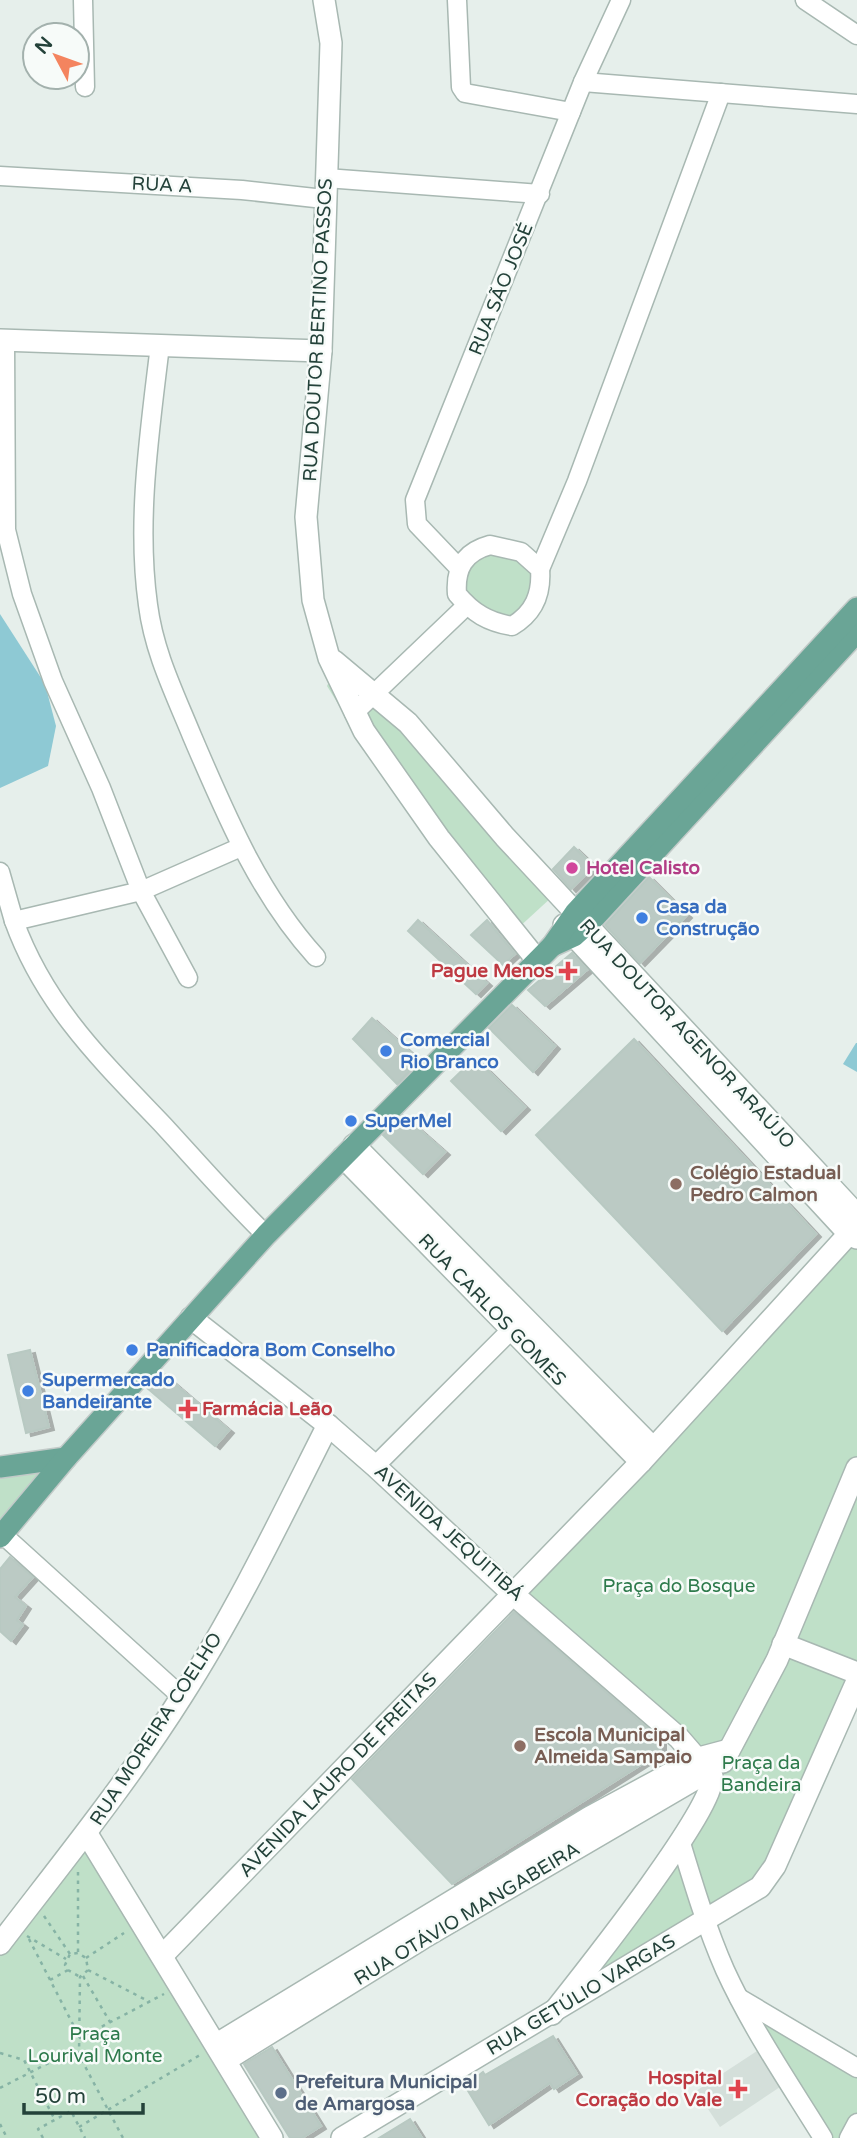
<svg xmlns="http://www.w3.org/2000/svg" width="857" height="2138" viewBox="0 0 857 2138" font-family="'Varela Round',sans-serif">
	<style>
		.built { fill: #d4dfda }
		.green { fill: #bfe0c8 }
		.water { fill: #8ec9d4 }
		.building { fill: #bbcac4; stroke: #b8c9c2; stroke-width: 2; filter: url(#shadow) }
		.lines { fill: none; stroke-linecap: round; stroke-linejoin: round }
		.minor-casing { stroke: #a8b8b2; stroke-width: 21 }
		.tertiary-casing { stroke: #a8b8b2; stroke-width: 24 }
		.primary-casing { stroke: #c2cac8; stroke-width: 24 }
		.path { stroke: #86b3a5; stroke-width: 2.5; stroke-dasharray: 3.5 5; stroke-linecap: butt }
		.minor { stroke: #fff; stroke-width: 18 }
		.tertiary { stroke: #fff; stroke-width: 21 }
		.primary { stroke: #6aa596; stroke-width: 21 }
		.hotel-dot { fill: #d1479c; stroke: #f7fbf9; stroke-width: 2.5 }
		.shop-dot { fill: #3f7fe0; stroke: #f7fbf9; stroke-width: 2.5 }
		.health-dot { fill: #e0444e; stroke: #f7fbf9; stroke-width: 2.5 }
		.education-dot { fill: #8d6e63; stroke: #f7fbf9; stroke-width: 2.5 }
		.service-dot { fill: #5c6f8a; stroke: #f7fbf9; stroke-width: 2.5 }
		.labels { text-anchor: middle; dominant-baseline: central; stroke-width: 5; stroke-linejoin: round; paint-order: stroke }
		.street-label { font-size: 19px; fill: #24423a; stroke: #f7fbf9 }
		.hotel-label { font-size: 19px; font-weight: bold; fill: #b23c85; stroke: #f7fbf9; text-anchor: start }
		.shop-label { font-size: 19px; font-weight: bold; fill: #366cbe; stroke: #f7fbf9; text-anchor: start }
		.health-label { font-size: 19px; font-weight: bold; fill: #be3a42; stroke: #f7fbf9; text-anchor: end }
		.education-label { font-size: 19px; font-weight: bold; fill: #785e54; stroke: #f7fbf9; text-anchor: start }
		.park-label { font-size: 19px; fill: #2d7a4b; stroke: #f7fbf9 }
		.service-label { font-size: 19px; font-weight: bold; fill: #4e5e75; stroke: #f7fbf9; text-anchor: start }
	</style>
	<defs>
		<filter id="shadow"><feDropShadow dx="5" dy="3" stdDeviation="0" flood-color="#0004"/></filter>
	</defs>
	<rect width="100%" height="100%" fill="#e6efeb"/>
	<polygon class="built" points="757,2051 780,2087 720,2127 696,2091"/>
	<g class="green">
		<polygon points="490,545 521,552 537,573 537,599 514,625 464,603 462,572"/>
		<polygon points="337,664 386,702 553,896 516,930 340,707 327,686"/>
		<polygon points="857,1238 857,1677 774,1867 557,2010 713,1783 514,1595"/>
		<polygon points="66,1458 0,1537 0,1467"/>
		<polygon points="87,1837 268,2138 0,2138 0,1954"/>
		<polygon points="745,2000 857,2069 857,2123 849,2138 823,2138"/>
	</g>
	<g class="water">
		<polygon points="0,614 45,684 56,726 48,766 0,788"/>
		<polygon points="856,1043 857,1043 857,1072 843,1064"/>
	</g>
	<g class="building">
		<polygon points="574,847 594,866 571,889 553,869"/>
		<polygon points="649,877 687,915 640,963 605,925"/>
		<polygon points="418,920 487,983 476,994 408,931"/>
		<polygon points="487,920 515,954 503,965 471,935"/>
		<polygon points="572,953 587,970 545,1006 528,990"/>
		<polygon points="512,1005 555,1046 533,1072 489,1028"/>
		<polygon points="372,1018 420,1061 397,1084 353,1039"/>
		<polygon points="634,1039 816,1234 722,1331 536,1135"/>
		<polygon points="475,1058 525,1107 501,1131 451,1081"/>
		<polygon points="403,1115 445,1152 423,1174 383,1135"/>
		<polygon points="30,1350 49,1427 26,1433 8,1355"/>
		<polygon points="161,1372 229,1430 215,1446 147,1388"/>
		<polygon points="10,1557 33,1577 15,1597 26,1606 17,1620 23,1625 11,1641 0,1631 0,1569"/>
		<polygon points="514,1612 661,1740 661,1752 452,1884 352,1779"/>
		<polygon points="553,2036 577,2074 554,2089 550,2083 489,2125 465,2086 483,2072 485,2075"/>
		<polygon points="272,2047 321,2126 302,2138 290,2138 244,2064"/>
		<polygon points="410,2119 422,2138 379,2138"/>
	</g>
	<g class="lines">
		<g class="minor-casing">
			<g id="minor">
				<polyline points="83,0 85,87"/>
				<polyline points="457,0 461,87 465,93 571,112"/>
				<polyline points="805,0 857,35"/>
				<polyline points="583,82 857,104"/>
				<polyline points="0,176 242,190 324,199"/>
				<polyline points="326,178 540,194"/>
				<path d="M5,340L6,530L22,594L53,681L101,788L141,891L14,921C45,1007 103,1062 164,1126C198,1163 230,1200 266,1235"/>
				<path d="M160,345C150,430 136,520 148,605C154,652 174,692 192,736C226,815 258,893 316,957"/>
				<path d="M490,545L521,552L540,569C542,594 534,613 512,626C488,622 473,613 457,594C455,569 464,552 490,545Z"/>
				<polyline points="459,568 417,524 415,500 583,82 621,0"/>
				<polyline points="540,569 577,481 721,93"/>
				<polyline points="354,713 466,606"/>
				<polyline points="0,872 14,921"/>
				<polyline points="188,978 141,891 241,847"/>
				<polyline points="375,1466 521,1320"/>
				<polyline points="2,1534 182,1697"/>
				<path d="M681,1843C694,1886 707,1929 725,1970C752,2029 789,2083 823,2138"/>
				<polyline points="739,1998 857,2068"/>
				<polyline points="849,2138 857,2123"/>
			</g>
		</g>
		<g class="tertiary-casing">
			<g id="tertiary">
				<polyline points="324,0 331,43 321,351 306,517 313,600 329,658 364,731 439,838 537,960"/>
				<polyline points="0,340 321,351"/>
				<polyline points="334,661 408,723 505,837 857,1215"/>
				<polyline points="564,925 849,1234 857,1238"/>
				<polyline points="354,1145 653,1448"/>
				<polyline points="343,1157 641,1462"/>
				<path d="M191,1318L328,1425L375,1466L514,1595L679,1738L712,1776C718,1806 578,1981 552,2014"/>
				<polyline points="783,1644 857,1673"/>
				<polyline points="723,1762 777,1660 857,1468"/>
				<polyline points="87,1834 272,2138"/>
				<path d="M0,1944C62,1863 127,1783 182,1696C237,1610 282,1516 328,1425"/>
				<polyline points="162,1956 641,1462 857,1225"/>
				<polyline points="217,2044 590,1817 699,1758 729,1750"/>
				<polyline points="226,2060 423,1938 709,1771"/>
				<polyline points="342,2138 760,1887 775,1866 857,1681"/>
			</g>
		</g>
		<g class="primary-casing">
			<g id="primary">
				<polyline points="552,946 574,936 595,917 857,632"/>
				<polyline points="0,1467 66,1458"/>
				<polyline points="0,1537 66,1458 266,1235 552,946 575,913 857,608"/>
			</g>
		</g>
		<g class="path">
			<polyline points="78,1872 78,1953"/>
			<polyline points="44,1916 70,1954"/>
			<polyline points="27,1936 66,1959"/>
			<polyline points="29,1939 80,2038 164,1994"/>
			<polyline points="86,1958 124,1933"/>
			<polyline points="88,1970 150,2002"/>
			<polyline points="83,1976 110,2022"/>
			<polyline points="50,1980 68,1970"/>
			<polyline points="0,2053 24,2060 55,2120"/>
			<polyline points="79,2055 80,1977 88,1970 86,1958 78,1953 70,1954 65,1965 68,1970 80,1977"/>
			<polyline points="0,2088 70,2052 79,2055 123,2138"/>
			<polyline points="0,2124 7,2138"/>
			<polyline points="79,2127 200,2055"/>
			<polyline points="43,2138 38,2129 71,2111 85,2138"/>
		</g>
		<use href="#minor" class="minor"/>
		<use href="#tertiary" class="tertiary"/>
		<use href="#primary" class="primary"/>
	</g>
	<circle class="hotel-dot" cx="572" cy="868" r="7"/>
	<g class="shop-dot">
		<circle cx="642" cy="918" r="7"/>
		<circle cx="386" cy="1051" r="7"/>
		<circle cx="351" cy="1121" r="7"/>
		<circle cx="132" cy="1350" r="7"/>
		<circle cx="28" cy="1391" r="7"/>
	</g>
	<g class="health-dot">
		<path d="M564.5 960.5h7v7h7v7h-7v7h-7v-7h-7v-7h7z"/>
		<path d="M184.5 1398.5h7v7h7v7h-7v7h-7v-7h-7v-7h7z"/>
		<path d="M734.5 2078.5h7v7h7v7h-7v7h-7v-7h-7v-7h7z"/>
	</g>
	<g class="education-dot">
		<circle cx="676" cy="1184" r="7"/>
		<circle cx="520" cy="1746" r="7"/>
	</g>
	<circle class="service-dot" cx="281" cy="2093" r="7"/>
	<g class="labels">
		<g class="street-label">
			<text transform="translate(162 185) rotate(3)">RUA A</text>
			<text transform="translate(501 289) rotate(-68)">RUA SÃO JOSÉ</text>
			<text transform="translate(318 330) rotate(-87)">RUA DOUTOR BERTINO PASSOS</text>
			<text transform="translate(687 1034) rotate(47)">RUA DOUTOR AGENOR ARAÚJO</text>
			<text transform="translate(492 1310) rotate(46)">RUA CARLOS GOMES</text>
			<text transform="translate(449 1533) rotate(42)">AVENIDA JEQUITIBÁ</text>
			<text transform="translate(156 1729) rotate(-57)">RUA MOREIRA COELHO</text>
			<text transform="translate(338 1775) rotate(-46)">AVENIDA LAURO DE FREITAS</text>
			<text transform="translate(467 1914) rotate(-31)">RUA OTÁVIO MANGABEIRA</text>
			<text transform="translate(581 1995) rotate(-31)">RUA GETÚLIO VARGAS</text>
		</g>
		<g class="hotel-label">
			<text x="586" y="868">Hotel Calisto</text>
		</g>
		<g class="shop-label">
			<text x="656" y="907">Casa da<tspan x="656" dy="22">Construção</tspan></text>
			<text x="400" y="1040">Comercial<tspan x="400" dy="22">Rio Branco</tspan></text>
			<text x="365" y="1121">SuperMel</text>
			<text x="146" y="1350">Panificadora Bom Conselho</text>
			<text x="42" y="1380">Supermercado<tspan x="42" dy="22">Bandeirante</tspan></text>
		</g>
		<g class="health-label">
			<text x="554" y="971">Pague Menos</text>
			<text x="202" y="1409" text-anchor="start">Farmácia Leão</text>
			<text x="722" y="2078">Hospital<tspan x="722" dy="22">Coração do Vale</tspan></text>
		</g>
		<g class="education-label">
			<text x="690" y="1173">Colégio Estadual<tspan x="690" dy="22">Pedro Calmon</tspan></text>
			<text x="534" y="1735">Escola Municipal<tspan x="534" dy="22">Almeida Sampaio</tspan></text>
		</g>
		<g class="park-label">
			<text x="679" y="1586">Praça do Bosque</text>
			<text x="761" y="1763">Praça da<tspan x="761" dy="22">Bandeira</tspan></text>
			<text x="95" y="2034">Praça<tspan x="95" dy="22">Lourival Monte</tspan></text>
		</g>
		<g class="service-label">
			<text x="295" y="2082">Prefeitura Municipal<tspan x="295" dy="22">de Amargosa</tspan></text>
		</g>
	</g>
	<g transform="translate(56 56) rotate(311)"><circle r="33" fill="#f7fbf9" stroke="#a3b1ad" stroke-width="2"/>
	<path d="M0-5L12 26L0 18L-12 26Z" fill="#f4845f"/>
	<text y="-10" font-size="19" font-weight="bold" text-anchor="middle" fill="#24423a">N</text>
	</g>
	<path d="M24 2103v10h119v-10" fill="none" stroke="#24423a" stroke-width="3.5"/>
	<text x="35" y="2103" font-size="21" fill="#24423a" stroke="#f7fbf9" stroke-width="5" paint-order="stroke">50 m</text>
</svg>
